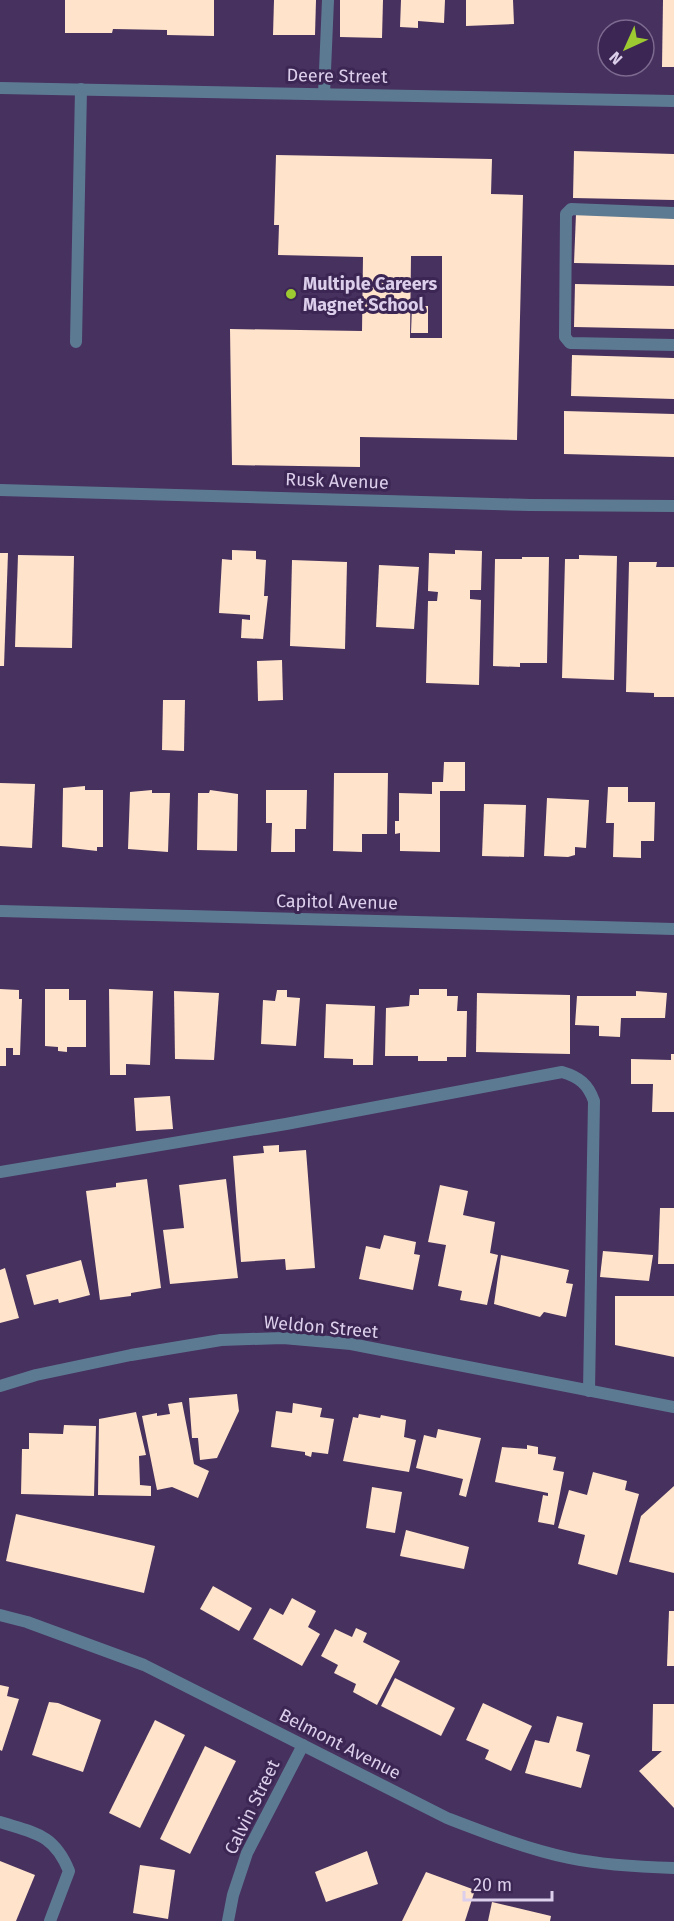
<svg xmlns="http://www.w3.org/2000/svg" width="674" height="1921" viewBox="0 0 674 1921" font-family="'Fira Sans',sans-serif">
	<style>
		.building { fill: #ffe3ca; fill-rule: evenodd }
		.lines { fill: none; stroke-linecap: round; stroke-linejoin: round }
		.lane { stroke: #5d7a93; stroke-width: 12 }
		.street { stroke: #5d7a93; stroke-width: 12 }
		.poi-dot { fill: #9dca30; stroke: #3c2653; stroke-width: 2 }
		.labels { text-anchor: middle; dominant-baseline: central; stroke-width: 6; stroke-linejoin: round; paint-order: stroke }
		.street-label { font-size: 18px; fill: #dccfeb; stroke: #3c2653 }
		.poi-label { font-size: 18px; font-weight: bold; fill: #dccfeb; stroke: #3c2653; text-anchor: start }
	</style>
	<rect width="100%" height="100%" fill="#47315e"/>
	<g class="building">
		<polygon points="65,0 214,0 214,36 167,35 167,30 113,29 112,33 65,33"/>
		<polygon points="274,0 316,0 315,35 273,35"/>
		<polygon points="340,0 383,0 382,38 340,37"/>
		<polygon points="401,0 445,0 444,23 418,21 418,28 400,27"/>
		<polygon points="466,0 513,0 514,24 466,26"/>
		<polygon points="663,0 674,0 674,67 662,67"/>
		<polygon points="574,151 674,154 674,200 573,198"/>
		<path d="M276,155L492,159L491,194L523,195L517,440L360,437V467L232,465L230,329L362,331L363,257L278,255L279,225H274ZM411,256H442V338H410Z"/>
		<polygon points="576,214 674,216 674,265 574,263"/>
		<polygon points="575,284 674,286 674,329 574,327"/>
		<polygon points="412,306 428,306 428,333 411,333"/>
		<polygon points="572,355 674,358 674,399 571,396"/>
		<polygon points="564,411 674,414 674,457 564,454"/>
		<polygon points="232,550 256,551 256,559 266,560 264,596 268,596 263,639 241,638 242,619 250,620 250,615 219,613 222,559 232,560"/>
		<polygon points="455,550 482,551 481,590 470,590 470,599 481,600 479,685 426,683 428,601 437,601 438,592 428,591 429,553 455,554"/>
		<polygon points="0,553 8,553 4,666 0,666"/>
		<polygon points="18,555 74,556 72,648 15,647"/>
		<polygon points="579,555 617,556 614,680 562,678 565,559 579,559"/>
		<polygon points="522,557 549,557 547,663 520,663 520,667 493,666 495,559 522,559"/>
		<polygon points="292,560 347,562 345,649 290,646"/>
		<polygon points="629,562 657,562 656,567 674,567 674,697 654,697 654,693 626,692"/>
		<polygon points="379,565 419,567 414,629 376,627"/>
		<polygon points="282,660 283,700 258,701 257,661"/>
		<polygon points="163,700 185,700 184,751 162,750"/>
		<polygon points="444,762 465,762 465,791 440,791 440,852 400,851 400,833 395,834 395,821 399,821 399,793 432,794 432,782 443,782"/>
		<polygon points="334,773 388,773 387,834 362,834 362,852 333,851"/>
		<polygon points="0,783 35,784 32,848 0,846"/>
		<polygon points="85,786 85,790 103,790 103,847 97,847 97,851 62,847 63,788"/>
		<polygon points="608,787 628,787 628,802 655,802 654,841 641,841 641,858 613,857 614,823 606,823"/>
		<polygon points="152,790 152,793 170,793 168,852 128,849 130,792"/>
		<polygon points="210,790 238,794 237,851 197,850 198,793 209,793"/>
		<polygon points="266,790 307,790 306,829 295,829 295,852 271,852 272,823 266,823"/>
		<polygon points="547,798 589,800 586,848 575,847 575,855 568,857 544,856"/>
		<polygon points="484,804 526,805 524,857 482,856"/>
		<polygon points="0,989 19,990 19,999 22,999 20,1055 13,1055 13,1048 6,1048 6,1066 0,1066"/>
		<polygon points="45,989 69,989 69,1000 86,1000 86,1047 67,1047 67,1052 58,1051 58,1047 45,1046"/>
		<polygon points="109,989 153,991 150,1065 126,1064 126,1075 110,1075"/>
		<polygon points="419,989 447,989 447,996 458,996 457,1011 467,1011 466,1057 447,1057 447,1061 418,1061 418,1056 385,1056 386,1008 409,1006 410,995 419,995"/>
		<polygon points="277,990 287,990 287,997 300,998 296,1046 261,1044 263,1000 275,1001"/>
		<polygon points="174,991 219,993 214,1060 175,1059"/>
		<polygon points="636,991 667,993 665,1018 621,1018 620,1037 599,1036 599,1026 575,1025 577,996 636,996"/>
		<polygon points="477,993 570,995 570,1054 476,1052"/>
		<polygon points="326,1004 375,1006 373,1065 353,1065 353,1059 324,1058"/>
		<polygon points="671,1054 674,1054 674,1112 652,1112 653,1084 631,1084 631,1059 671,1060"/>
		<polygon points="170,1096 173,1129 136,1131 134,1098"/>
		<polygon points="279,1145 279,1152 306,1150 315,1268 286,1270 285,1259 241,1262 233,1156 264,1153 263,1146"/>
		<polygon points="147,1179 161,1288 131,1293 131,1296 100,1300 86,1191 116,1187 116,1183"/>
		<polygon points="226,1179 238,1278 170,1284 163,1230 184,1228 179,1185"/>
		<polygon points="440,1185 468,1191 463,1215 495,1222 490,1253 498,1255 487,1305 460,1300 462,1291 438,1286 446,1245 428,1242"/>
		<polygon points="660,1208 674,1208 674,1264 658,1264"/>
		<polygon points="384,1235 416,1242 414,1254 420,1255 413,1290 359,1279 366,1246 380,1249"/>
		<polygon points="603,1251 653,1255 649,1281 600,1277"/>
		<polygon points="501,1255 569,1270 566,1283 573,1284 566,1317 544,1312 540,1317 494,1304"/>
		<polygon points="81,1260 90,1295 59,1303 58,1299 34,1305 26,1275"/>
		<polygon points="5,1268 19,1318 0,1323 0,1270"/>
		<polygon points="615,1296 674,1296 674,1357 615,1345"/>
		<polygon points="237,1394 239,1411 217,1458 200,1460 198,1438 192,1438 189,1398"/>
		<polygon points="182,1402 194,1464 209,1471 198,1498 172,1487 157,1490 142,1416 157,1413 157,1416 170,1414 168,1404"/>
		<polygon points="293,1403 322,1408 320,1417 334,1419 328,1454 312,1452 311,1457 305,1455 305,1452 271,1447 276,1411 292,1413"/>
		<polygon points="136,1412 146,1455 139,1456 140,1485 151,1486 151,1496 98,1495 99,1419"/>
		<polygon points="359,1414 380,1418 381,1415 406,1420 404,1437 416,1440 409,1472 343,1461 353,1417 358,1418"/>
		<polygon points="64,1425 96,1426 94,1496 21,1494 22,1449 29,1449 29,1433 63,1434"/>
		<polygon points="438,1429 481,1438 466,1497 459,1495 463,1479 416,1468 424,1435 436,1438"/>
		<polygon points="527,1445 538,1447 538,1454 556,1457 553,1470 564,1472 554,1525 538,1522 543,1495 548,1496 548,1493 495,1482 502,1447 527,1449"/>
		<polygon points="593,1472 627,1481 625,1490 639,1494 617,1575 578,1564 585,1535 558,1528 569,1490 587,1495"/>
		<polygon points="674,1486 674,1573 629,1562 641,1516"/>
		<polygon points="372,1487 402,1492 395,1533 366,1528"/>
		<polygon points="16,1514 155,1546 144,1593 6,1561"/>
		<polygon points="406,1530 469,1547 464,1569 400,1556"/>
		<polygon points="213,1586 252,1608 239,1631 200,1609"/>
		<polygon points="292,1598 316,1611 308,1627 320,1634 302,1666 253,1639 270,1608 283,1615"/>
		<polygon points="669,1611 674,1611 674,1666 667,1666"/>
		<polygon points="356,1628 367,1633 363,1642 400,1661 377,1705 353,1692 356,1684 334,1673 338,1665 321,1656 335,1629 352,1637"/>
		<polygon points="395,1678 455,1708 441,1736 381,1706"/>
		<polygon points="0,1685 9,1687 7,1696 19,1699 2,1751 0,1750"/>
		<polygon points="49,1702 58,1703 101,1720 83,1772 32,1755"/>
		<polygon points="483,1703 532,1726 511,1771 485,1759 489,1750 466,1740"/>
		<polygon points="653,1704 674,1704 674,1808 639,1771 662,1751 652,1751"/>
		<polygon points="557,1716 583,1723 576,1751 590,1755 581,1788 525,1773 535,1740 549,1743"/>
		<polygon points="155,1720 185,1735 140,1828 109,1813"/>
		<polygon points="205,1746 236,1761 190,1854 160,1839"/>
		<polygon points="367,1851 378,1884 326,1902 315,1872"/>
		<polygon points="0,1861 35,1875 16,1921 0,1921"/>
		<polygon points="140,1865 175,1870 168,1919 133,1913"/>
		<polygon points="426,1872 475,1890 465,1921 402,1921"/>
		<polygon points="492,1902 551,1916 550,1921 488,1921"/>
	</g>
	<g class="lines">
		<g class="lane">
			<polyline points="324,94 328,0"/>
			<polyline points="674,213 571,209 566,214 565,337 570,343 674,345"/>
			<polyline points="76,342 81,89"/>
			<path d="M0,1172L286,1124L562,1072C579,1077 588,1084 594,1101L589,1391"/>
			<path d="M0,1822C35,1833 54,1834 69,1871L50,1921"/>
		</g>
		<g class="street">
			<polyline points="0,88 674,101"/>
			<polyline points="0,490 530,505 674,506"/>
			<polyline points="0,911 674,929"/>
			<polyline points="0,1386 36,1375 131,1355 221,1340 283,1338 351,1344 674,1407"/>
			<path d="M0,1615L27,1622L144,1665L447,1818C486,1833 527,1849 569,1858C603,1865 639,1867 674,1868"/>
			<polyline points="228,1921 233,1895 247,1853 303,1745"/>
		</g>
	</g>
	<circle class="poi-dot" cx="291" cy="294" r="6"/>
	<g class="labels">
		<g class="street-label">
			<text transform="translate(337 76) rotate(1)">Deere Street</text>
			<text transform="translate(337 481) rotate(2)">Rusk Avenue</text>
			<text transform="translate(337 902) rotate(1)">Capitol Avenue</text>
			<text transform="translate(321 1327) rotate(5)">Weldon Street</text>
			<text transform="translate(340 1744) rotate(27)">Belmont Avenue</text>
			<text transform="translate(252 1807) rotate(-64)">Calvin Street</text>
		</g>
		<g class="poi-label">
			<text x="303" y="284">Multiple Careers<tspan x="303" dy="21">Magnet School</tspan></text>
		</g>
	</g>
	<g transform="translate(626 48) rotate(225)"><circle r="28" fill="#3c2653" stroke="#7c6a90" stroke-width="1.5"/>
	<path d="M0-4.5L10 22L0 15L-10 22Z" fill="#9dca30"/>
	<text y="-9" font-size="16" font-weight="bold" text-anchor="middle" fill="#dccfeb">N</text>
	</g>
	<path d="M464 1891v9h88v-9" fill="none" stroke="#dccfeb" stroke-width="3"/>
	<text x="473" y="1891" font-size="18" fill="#dccfeb" stroke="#3c2653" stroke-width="4.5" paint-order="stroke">20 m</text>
</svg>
